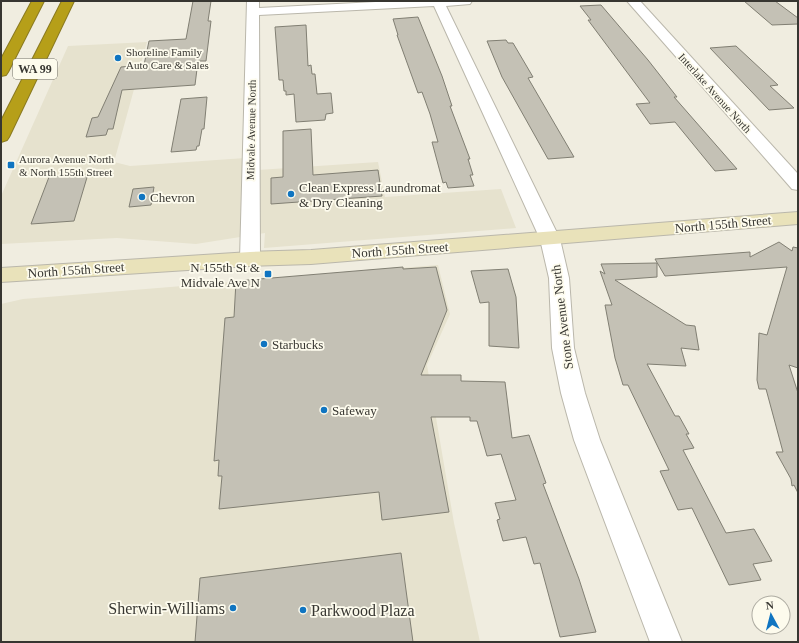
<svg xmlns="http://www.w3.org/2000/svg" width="799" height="643" viewBox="0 0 799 643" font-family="'Times New Roman',serif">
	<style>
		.built { fill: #e6e2ce }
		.building { fill: #c4c1b5; stroke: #817f73 }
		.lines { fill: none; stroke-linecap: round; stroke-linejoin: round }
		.street-casing { stroke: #bab7ab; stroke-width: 2 }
		.secondary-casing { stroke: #bab7ab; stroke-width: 2 }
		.highway-casing { stroke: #8a7a21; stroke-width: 2 }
		.street { fill: #fff; fill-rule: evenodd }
		.secondary { fill: #e9e2ba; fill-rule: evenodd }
		.highway { fill: #b69f19; fill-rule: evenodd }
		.poi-dot { fill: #1075c1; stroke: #fdfbed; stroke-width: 1.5 }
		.labels { text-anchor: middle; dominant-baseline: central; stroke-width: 3.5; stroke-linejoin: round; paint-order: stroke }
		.far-poi-label { font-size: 11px; fill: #373631; stroke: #fdfbed; text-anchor: start }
		.far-street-label { font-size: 11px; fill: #373631; stroke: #fdfbed }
		.shield { fill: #fdfbed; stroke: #727169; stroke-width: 1 }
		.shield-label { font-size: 12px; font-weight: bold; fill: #373631 }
		.poi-label { font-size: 13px; fill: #373631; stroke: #fdfbed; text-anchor: start }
		.street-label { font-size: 13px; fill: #373631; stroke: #fdfbed }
		.near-poi-label { font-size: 16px; fill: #373631; stroke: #fdfbed; text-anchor: end }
	</style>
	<rect width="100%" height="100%" fill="#f0ede0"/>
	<g class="built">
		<polygon points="147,42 114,162 130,166 258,157 258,170 378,162 385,197 501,189 516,228 264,248 265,233 196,244 117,238 1,244 1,196 68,46"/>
		<polygon points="438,265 450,314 427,365 454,523 480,642 1,642 1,304 23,299"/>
	</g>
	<g class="building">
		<polygon points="193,1 211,1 208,21 211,21 206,61 198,61 195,85 122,90 113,129 108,129 106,135 86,137 92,118 98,117 121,67 144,65 149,41 186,39"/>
		<polygon points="744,1 775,1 798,18 798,24 772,25"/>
		<polygon points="601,5 648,60 677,97 674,97 737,169 715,171 675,122 650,124 636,104 650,103 588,20 591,20 580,6"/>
		<polygon points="418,17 442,76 452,106 450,106 470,159 468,159 473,175 470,175 474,186 448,188 446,182 443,183 432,142 438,142 430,114 422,92 418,93 397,35 398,35 393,19"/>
		<polygon points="306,25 308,66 311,65 312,74 315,74 317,94 331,93 333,113 326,114 325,120 296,122 294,94 286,95 286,91 284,91 283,80 279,80 275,27"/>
		<polygon points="506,40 508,43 513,43 533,77 528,78 574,157 548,159 502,77 487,41"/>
		<polygon points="736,46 778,85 770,86 794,108 769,110 710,48"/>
		<polygon points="207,97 204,129 202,129 199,146 197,146 196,150 171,152 181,99"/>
		<polygon points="311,129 313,175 378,170 382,196 271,204 271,178 283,177 283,131"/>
		<polygon points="88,174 74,221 31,224 49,177"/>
		<polygon points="154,187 151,205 129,207 133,189"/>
		<polygon points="779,242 792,251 793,247 798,248 798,368 789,365 798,393 798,493 794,485 792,486 791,479 776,452 783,452 766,389 759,389 757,380 759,333 767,335 787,267 665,276 655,259 750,252 750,257"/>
		<polygon points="657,263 657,277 615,280 686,325 695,326 699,350 681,348 686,366 647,364 675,416 679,416 689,434 686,434 694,448 683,450 726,533 754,529 772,561 753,564 761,580 729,585 692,508 678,510 660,471 669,470 628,385 623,385 615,358 605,305 612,305 600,271 605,274 601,264"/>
		<polygon points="403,267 403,269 436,267 447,310 421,375 461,375 461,381 505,382 512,438 529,435 546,483 543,484 579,579 596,632 560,637 540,563 534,564 526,537 503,541 497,520 500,519 495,503 516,500 501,454 487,456 477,421 470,421 470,417 431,417 449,512 382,520 379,492 219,509 222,476 218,476 219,460 214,461 225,318 234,317 236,281"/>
		<polygon points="508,269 516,297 519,348 489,346 489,302 480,303 471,271"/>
		<polygon points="401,553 413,642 195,642 200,578"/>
	</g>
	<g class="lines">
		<g class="street-casing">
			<g id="street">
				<polygon points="247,1 259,1 259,8 395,1 472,1 470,4 446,6 560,239 569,278 574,348 585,393 600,440 682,642 650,642 574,440 561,393 552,348 549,278 540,239 434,6 259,15 260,259 257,264 250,266 243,264 240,259"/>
				<polygon points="627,1 640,1 798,174 798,190 792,189"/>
			</g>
		</g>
		<g class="secondary-casing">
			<polygon id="secondary" points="798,212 798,224 311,264 250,266 1,282 1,268 250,252 311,250"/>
		</g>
		<g class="highway-casing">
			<g id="highway">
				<polygon points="32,1 44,1 8,72 6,75 1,76 1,59"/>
				<polygon points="62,1 74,1 9,137 7,140 1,142 1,121"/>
			</g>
		</g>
		<use href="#street" class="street"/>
		<use href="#secondary" class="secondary"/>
		<use href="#highway" class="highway"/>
	</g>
	<g class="poi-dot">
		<circle cx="118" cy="58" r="4"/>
		<rect x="7" y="161" width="8" height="8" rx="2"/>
		<circle cx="291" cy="194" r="4"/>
		<circle cx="142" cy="197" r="4"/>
		<rect x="264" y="270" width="8" height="8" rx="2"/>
		<circle cx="264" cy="344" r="4"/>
		<circle cx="324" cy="410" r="4"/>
		<circle cx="233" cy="608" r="4"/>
		<circle cx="303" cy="610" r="4"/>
	</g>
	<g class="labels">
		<g class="far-poi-label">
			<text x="126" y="52">Shoreline Family<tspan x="126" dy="13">Auto Care &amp; Sales</tspan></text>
			<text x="19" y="159">Aurora Avenue North<tspan x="19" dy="13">&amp; North 155th Street</tspan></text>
		</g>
		<g class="far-street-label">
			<text transform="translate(715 93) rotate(48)">Interlake Avenue North</text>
			<text transform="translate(251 130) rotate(-89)">Midvale Avenue North</text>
		</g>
		<rect class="shield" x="13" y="59" width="44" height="20" rx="3"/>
		<g class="shield-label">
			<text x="35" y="69">WA 99</text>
		</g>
		<g class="poi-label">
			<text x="299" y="187">Clean Express Laundromat<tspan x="299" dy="15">&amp; Dry Cleaning</tspan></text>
			<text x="150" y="197">Chevron</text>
			<text x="260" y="267" text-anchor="end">N 155th St &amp;<tspan x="260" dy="15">Midvale Ave N</tspan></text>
			<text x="272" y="344">Starbucks</text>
			<text x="332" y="410">Safeway</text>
		</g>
		<g class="street-label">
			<text transform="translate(723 224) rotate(-5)">North 155th Street</text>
			<text transform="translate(400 250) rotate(-4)">North 155th Street</text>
			<text transform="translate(76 270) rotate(-4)">North 155th Street</text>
			<text transform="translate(562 317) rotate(-97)">Stone Avenue North</text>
		</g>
		<g class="near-poi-label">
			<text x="225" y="608">Sherwin-Williams</text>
			<text x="311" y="610" text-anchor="start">Parkwood Plaza</text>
		</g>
	</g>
	<rect width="799" height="643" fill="none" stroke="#373631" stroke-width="4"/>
	<g transform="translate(771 615) rotate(353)"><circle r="19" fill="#fdfbed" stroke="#aeaca2"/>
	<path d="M0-3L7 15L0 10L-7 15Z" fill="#1075c1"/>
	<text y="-6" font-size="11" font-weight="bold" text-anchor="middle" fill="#373631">N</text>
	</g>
</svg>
